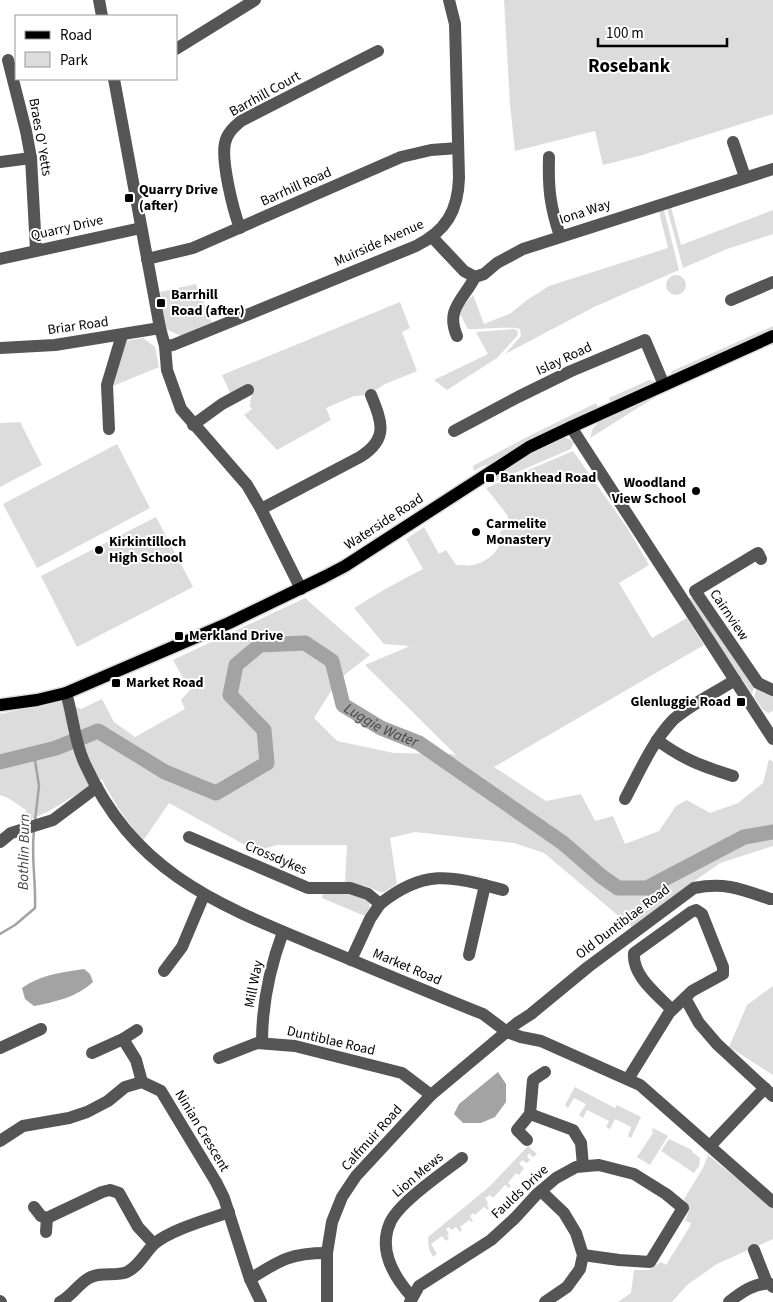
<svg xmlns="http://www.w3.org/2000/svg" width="773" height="1302" viewBox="0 0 773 1302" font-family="'Source Sans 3',sans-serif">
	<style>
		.green { fill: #dcdcdc }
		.water { fill: #a3a3a3 }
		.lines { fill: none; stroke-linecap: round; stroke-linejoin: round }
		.stream { stroke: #a3a3a3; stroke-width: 2.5 }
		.river { stroke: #a3a3a3; stroke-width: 15 }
		.major-casing { stroke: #dbdbdb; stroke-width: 15 }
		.minor { stroke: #555; stroke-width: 12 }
		.major { stroke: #000; stroke-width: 12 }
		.poi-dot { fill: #000; stroke: #fff; stroke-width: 2 }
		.labels { text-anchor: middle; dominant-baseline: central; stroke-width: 4; stroke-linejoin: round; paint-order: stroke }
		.street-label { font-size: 14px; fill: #000; stroke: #fff }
		.poi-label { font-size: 14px; font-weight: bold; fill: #000; stroke: #fff; text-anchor: start }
		.water-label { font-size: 15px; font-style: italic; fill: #444; stroke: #fff }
		.district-label { font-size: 19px; font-weight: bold; fill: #000; stroke: #fff }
	</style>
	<rect width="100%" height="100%" fill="#fff"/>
	<g class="green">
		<polygon points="504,0 773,0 773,114 639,156 603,165 595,131 515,151 510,104"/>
		<polygon points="671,207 681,245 773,210 773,234 727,249 683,268 667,208"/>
		<path d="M664,210L679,270L594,307L505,354L521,336L520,329C514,326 478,329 468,329L460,314L464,305L473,295L484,324L511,313L527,300L549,286L668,248L659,212Z"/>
		<circle cx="676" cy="285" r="10"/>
		<polygon points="196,284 212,323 181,336 166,329 160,292"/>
		<polygon points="400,302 410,328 402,332 417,371 385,384 368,395 354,396 326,408 331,420 277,450 244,415 252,409 249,405 251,403 250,401 252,395 230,393 222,375"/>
		<polygon points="773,326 773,330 670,375 672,371"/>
		<polygon points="515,329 518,332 517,336 497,358 447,390 434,380 488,354 476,332"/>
		<polygon points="143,338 155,347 159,367 113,386 126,341"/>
		<polygon points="649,380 654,381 653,383 611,403 609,398"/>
		<polygon points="664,390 665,391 590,438 593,428 600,421"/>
		<polygon points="596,403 599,409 518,447 487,466 485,465 474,471 473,466 525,438"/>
		<polygon points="20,422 42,465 0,487 0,423"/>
		<polygon points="561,437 567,438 574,442 571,449 489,484 487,481 495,477 494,474 515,461"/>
		<polygon points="117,444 150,508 37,568 3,504"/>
		<path d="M573,451L628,529L649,565L619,583L652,638L687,618L704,645L494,767L546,801L581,794L595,821L613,816L625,844L659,831L676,806L687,800L710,813L738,803L763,783L769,759L773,762V846L720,863L686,887L633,928L544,853L514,843L415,832L390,838L397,884L384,892H380L366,886L345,882L347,845H277L256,851L169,803L143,841C127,821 113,802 102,779L49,811L26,822V810L8,798L0,795V714L61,701L81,709L102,699L114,722L135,737L185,709L181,700L190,690L173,660L305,598L370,655L338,680L314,718L337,741L394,753L451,754L457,756L365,665L410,646L384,644L354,608L387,588L423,569L406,539L424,527L439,554L446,550L456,565C461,565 468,566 473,565C488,562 505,548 500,532L511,523L505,512L486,488Z"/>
		<polygon points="156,517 193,587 77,647 41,576"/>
		<polygon points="689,598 695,598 755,685 752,694 688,599"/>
		<polygon points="757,687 773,696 773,711 768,713 762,709 754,697"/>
		<polygon points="342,891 368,900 370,907 367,917 322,898 323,893"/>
		<polygon points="773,986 773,1075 729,1047 747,1005"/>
		<polygon points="575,1087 615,1108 617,1105 641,1117 631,1138 628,1136 631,1127 615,1119 610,1129 606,1127 609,1121 587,1110 583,1118 579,1115 586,1104 574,1098 568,1108 565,1105"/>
		<polygon points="653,1128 668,1136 650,1165 637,1157 653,1133 652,1131"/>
		<polygon points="669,1139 692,1150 692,1152 700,1158 699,1166 694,1173 661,1151"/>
		<polygon points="528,1146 537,1154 533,1157 529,1153 527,1156 530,1160 527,1163 522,1160 519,1164 524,1168 519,1175 516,1173 508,1183 511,1186 509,1188 505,1185 493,1198 490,1195 485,1198 488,1203 487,1205 489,1208 488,1210 484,1207 475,1215 473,1213 470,1216 473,1221 472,1222 469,1220 460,1227 462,1230 460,1232 456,1227 452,1230 449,1227 446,1229 449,1234 447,1236 449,1239 446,1241 442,1236 431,1244 437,1254 433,1257 429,1249 428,1237 489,1187"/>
		<polygon points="708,1155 773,1208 773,1239 717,1264 687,1285 672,1302 618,1302 631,1293 634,1270 649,1270 661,1262 666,1265 689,1228 691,1223 685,1221 689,1210 684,1199 703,1168"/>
	</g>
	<g class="water">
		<path d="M84,969L90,974L93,982C77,997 55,1002 34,1006L25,999L22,988C40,975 62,972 84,969Z"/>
		<polygon points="498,1072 506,1084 506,1102 495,1117 481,1123 463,1123 454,1114 459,1104"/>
	</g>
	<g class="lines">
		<g class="stream">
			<polyline points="34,754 39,786 35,821"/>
			<path d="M0,934L15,925L35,908C36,882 31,857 34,831"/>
		</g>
		<path class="river" id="s1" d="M0,762L56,748L98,731L165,772L216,793L267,763L264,730L230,695L236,665L260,645L305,643L332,661L343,705L381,728L419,743L563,843L601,876L618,888H647L744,837L773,832"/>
		<g class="major-casing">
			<polyline id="major" points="0,705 37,700 66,693 229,623 324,577 345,566 529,447 571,427 773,336"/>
		</g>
		<g class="minor">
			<polyline points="99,0 102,16"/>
			<polyline points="176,49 255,0"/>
			<polyline points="8,60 26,131 31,158 36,250"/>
			<polyline points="114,79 160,328 165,346 167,370 181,409 247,485 261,509 301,589"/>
			<polyline points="733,142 745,177"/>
			<path d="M549,157C548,188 550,206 560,236"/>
			<polyline points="0,162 31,158"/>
			<path d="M240,228C233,210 221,161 225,143C227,133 234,127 241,121L378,51"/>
			<polyline points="432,237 464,271 475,277"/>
			<polyline points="0,259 141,228"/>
			<polyline points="147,259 193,248 401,157 431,150 458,148"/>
			<polyline points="731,300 773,282"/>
			<path d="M457,336C445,309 464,299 475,277L484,274L497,263L523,249L773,169"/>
			<path d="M165,346L173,345L416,246C446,231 458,211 459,178L455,24L449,0"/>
			<polyline points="0,348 55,345 160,328"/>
			<polyline points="193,425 222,404 248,390"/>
			<polyline points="571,427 773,739"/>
			<polyline points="109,429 107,385 122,335"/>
			<polyline points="454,431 518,397 571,371 645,340 664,385"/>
			<path d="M261,509L360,457C389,439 382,422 371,395"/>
			<polyline points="761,559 758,553 695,591 758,683 773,690"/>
			<path d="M66,693C73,715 74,740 84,762C135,875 219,905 325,949C378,971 430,993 483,1014L507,1032L521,1037L541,1041L640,1085L773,1202"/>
			<path d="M657,740C684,760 702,766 733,776"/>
			<path d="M625,799C639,773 652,742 673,720C691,704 715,693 735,680"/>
			<path d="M189,837L308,888H350L368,894L380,904C425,868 451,876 503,890"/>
			<polyline points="0,842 11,833 53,820 97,787"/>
			<polyline points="469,955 485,885"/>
			<polyline points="351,960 370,919 380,904"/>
			<polyline points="164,971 182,947 204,895"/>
			<polyline points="685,998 699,1023 717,1044 773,1096"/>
			<polyline points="123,1039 136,1060 142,1082"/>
			<path d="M262,1042C262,1005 270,967 283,932"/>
			<polyline points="0,1048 41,1029"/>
			<polyline points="92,1053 123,1039 137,1030"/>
			<polyline points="219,1058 257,1043 295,1046 402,1073 431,1095"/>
			<path d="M628,1079L669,1013L692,991L723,974V967L702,914L696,910L691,912L634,953C632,976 657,994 672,1010"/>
			<polyline points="530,1114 573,1130 581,1143 583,1166"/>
			<polyline points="527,1140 517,1130 530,1114 533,1080 545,1072"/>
			<polyline points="0,1141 23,1126 69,1118 87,1112 108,1101 125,1087 142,1082 161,1091 216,1182 224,1198 250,1279 261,1302"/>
			<polyline points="710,1146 765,1088"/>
			<polyline points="541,1191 564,1213 576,1233 583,1255 580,1269 567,1287 545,1302"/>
			<polyline points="34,1207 41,1216 47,1218 102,1192 110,1190 119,1193 138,1227 154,1244"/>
			<polyline points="46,1232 47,1218"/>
			<polyline points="754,1250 767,1283"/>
			<path d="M250,1279C280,1260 290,1253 327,1253"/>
			<path d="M412,1297C394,1277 378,1250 390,1223C398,1203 444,1172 462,1158"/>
			<polyline points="0,1301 1,1302"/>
			<path d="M60,1302C71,1297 78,1284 89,1278C101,1271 115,1277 127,1272C139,1266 145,1253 154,1244C172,1229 207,1220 229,1212"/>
			<path d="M327,1302V1253L332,1222L342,1197L356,1176L431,1095L517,1023L531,1014L588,967L694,888C725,882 741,889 770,899H773"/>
			<polyline points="410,1302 419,1286 491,1240 515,1218 537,1194 556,1178 576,1167 599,1165 634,1174 666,1194 683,1208 650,1262 619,1260 583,1255"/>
			<path d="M729,1302C740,1293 755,1282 770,1284L773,1287"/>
		</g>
		<use href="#major" class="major"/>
	</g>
	<g class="poi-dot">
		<rect x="124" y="193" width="10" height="10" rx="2.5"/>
		<rect x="156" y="298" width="10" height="10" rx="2.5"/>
		<rect x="485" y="473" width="10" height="10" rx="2.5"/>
		<circle cx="696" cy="491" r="5"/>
		<circle cx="476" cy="532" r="5"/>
		<circle cx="99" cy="550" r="5"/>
		<rect x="174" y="631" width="10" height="10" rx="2.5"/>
		<rect x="111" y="678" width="10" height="10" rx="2.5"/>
		<rect x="736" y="697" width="10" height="10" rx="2.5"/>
	</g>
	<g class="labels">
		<g class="street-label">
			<text transform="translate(265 94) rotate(-29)">Barrhill Court</text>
			<text transform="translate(40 137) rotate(80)">Braes O' Yetts</text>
			<text transform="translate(296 187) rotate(-24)">Barrhill Road</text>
			<text transform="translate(585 212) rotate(-18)">Iona Way</text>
			<text transform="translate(67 228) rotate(-13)">Quarry Drive</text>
			<text transform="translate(379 243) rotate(-24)">Muirside Avenue</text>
			<text transform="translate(78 326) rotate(-8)">Briar Road</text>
			<text transform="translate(564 359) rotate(-25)">Islay Road</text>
			<text transform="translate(384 522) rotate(-33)">Waterside Road</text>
			<text transform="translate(729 615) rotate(56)">Cairnview</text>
			<text transform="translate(276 858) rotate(23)">Crossdykes</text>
			<text transform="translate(623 922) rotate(-37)">Old Duntiblae Road</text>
			<text transform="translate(407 967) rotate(23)">Market Road</text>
			<text transform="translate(254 984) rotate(-79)">Mill Way</text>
			<text transform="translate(331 1041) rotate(13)">Duntiblae Road</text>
			<text transform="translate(202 1131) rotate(59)">Ninian Crescent</text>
			<text transform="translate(372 1138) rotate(-48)">Calfmuir Road</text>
			<text transform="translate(418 1175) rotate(-40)">Lion Mews</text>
			<text transform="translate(520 1192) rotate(-43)">Faulds Drive</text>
		</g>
		<g class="poi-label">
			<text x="139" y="190">Quarry Drive<tspan x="139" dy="16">(after)</tspan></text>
			<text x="171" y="295">Barrhill<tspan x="171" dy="16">Road (after)</tspan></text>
			<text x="500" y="478">Bankhead Road</text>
			<text x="686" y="483" text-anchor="end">Woodland<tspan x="686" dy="16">View School</tspan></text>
			<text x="486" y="524">Carmelite<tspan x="486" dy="16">Monastery</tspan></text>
			<text x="109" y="542">Kirkintilloch<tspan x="109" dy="16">High School</tspan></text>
			<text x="189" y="636">Merkland Drive</text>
			<text x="126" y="683">Market Road</text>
			<text x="731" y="702" text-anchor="end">Glenluggie Road</text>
		</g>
		<g class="water-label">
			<text stroke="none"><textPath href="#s1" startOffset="606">Luggie Water</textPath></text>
			<text transform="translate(24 852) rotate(-89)">Bothlin Burn</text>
		</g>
		<g class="district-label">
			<text x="629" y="66">Rosebank</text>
		</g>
	</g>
	<rect x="15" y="15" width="162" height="65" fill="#ffffff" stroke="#999999"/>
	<rect x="25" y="31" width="25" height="8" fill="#000000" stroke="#999999"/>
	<text x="60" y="40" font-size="15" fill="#000000">Road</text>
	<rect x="25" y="52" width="25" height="15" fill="#dcdcdc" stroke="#999999"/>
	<text x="60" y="65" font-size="15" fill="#000000">Park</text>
	<path d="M598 38v8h129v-8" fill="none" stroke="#000000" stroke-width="2.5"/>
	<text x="606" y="38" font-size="15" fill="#000000" stroke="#ffffff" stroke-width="4" paint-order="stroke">100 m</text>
</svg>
